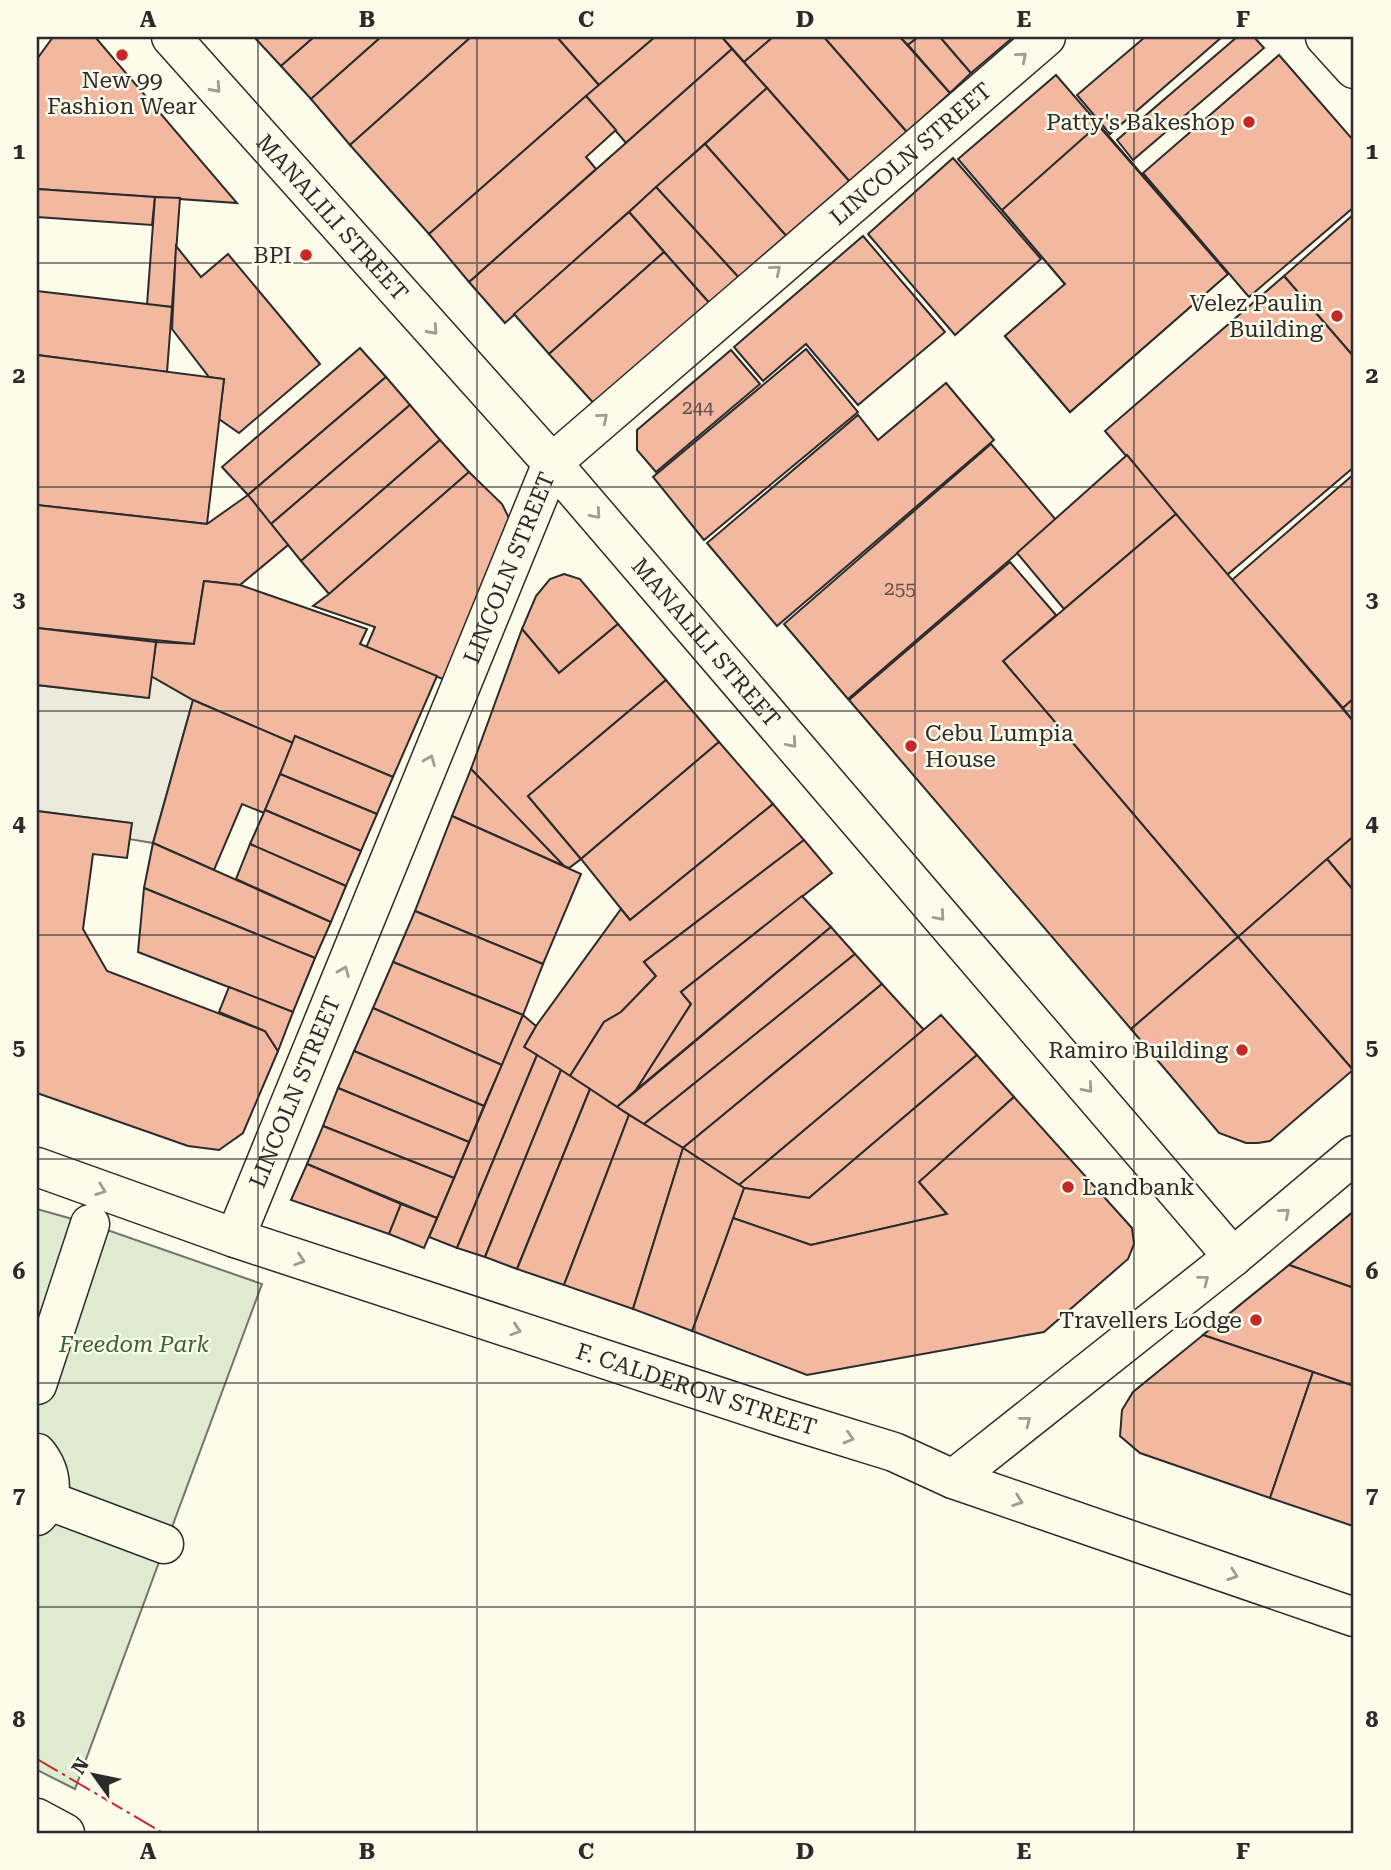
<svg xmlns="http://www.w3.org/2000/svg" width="1391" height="1870" viewBox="0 0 1391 1870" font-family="'Roboto Serif',serif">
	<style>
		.green { fill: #deebd1; stroke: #74746e; stroke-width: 2 }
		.parking { fill: #eceadb; stroke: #74746e; stroke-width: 2 }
		.building { fill: #f2b8a0; stroke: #2b2b2b; stroke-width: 2 }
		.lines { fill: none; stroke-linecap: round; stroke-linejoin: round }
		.pedestrian-casing { stroke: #2b2b2b; stroke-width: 41 }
		.tertiary-casing { stroke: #2b2b2b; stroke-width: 41 }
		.pedestrian { stroke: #fdfbea; stroke-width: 38 }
		.tertiary { stroke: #fdfbea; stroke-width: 38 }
		.power { stroke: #c62828; stroke-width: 2; stroke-dasharray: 24 5 3.5 5; stroke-linecap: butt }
		.oneway { stroke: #9e9d94 }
		.grid { fill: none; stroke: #2b2b2b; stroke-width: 2; stroke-opacity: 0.55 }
		.poi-dot { fill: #c62828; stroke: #fdfbea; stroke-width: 2.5 }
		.labels { text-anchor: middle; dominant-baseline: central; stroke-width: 5; stroke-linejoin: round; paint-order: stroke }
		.number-label { font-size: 19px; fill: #5d4e48 }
		.poi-label { font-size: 23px; fill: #2b2b2b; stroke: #fdfbea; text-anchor: end }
		.street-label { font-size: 23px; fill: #2b2b2b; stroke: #fdfbea }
		.park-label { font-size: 23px; font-style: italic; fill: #34623c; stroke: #fdfbea }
		.neatline { fill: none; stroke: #2b2b2b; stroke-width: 2.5 }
		.grid-label { font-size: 23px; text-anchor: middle; font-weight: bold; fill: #2b2b2b }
	</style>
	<rect width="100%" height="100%" fill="#fdfbea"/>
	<polygon class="green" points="37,1209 90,1224 262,1284 75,1789 37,1770"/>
	<polygon class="parking" points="151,676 193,700 153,843 129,839 131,823 37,811 37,685 148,698"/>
	<g class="building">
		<polygon points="53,37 96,38 237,203 37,189 37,59"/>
		<polygon points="254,37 314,37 281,66"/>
		<polygon points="314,37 381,37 311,99 281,66"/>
		<polygon points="381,37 471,37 350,145 311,99"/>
		<polygon points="471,37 557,37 599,85 429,234 350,145"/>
		<polygon points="557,37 655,37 599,85"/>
		<polygon points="655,37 722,37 732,49 626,143 586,96"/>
		<polygon points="722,37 773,37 744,62"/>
		<polygon points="773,37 824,37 907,132 850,182 744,62"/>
		<polygon points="824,37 900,37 950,93 907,132"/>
		<polygon points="900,37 918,37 908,45"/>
		<polygon points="918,37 940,37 971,73 950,93 908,45"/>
		<polygon points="940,37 1009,37 1011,39 971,73"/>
		<polygon points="1145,37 1222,37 1110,134 1077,95"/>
		<polygon points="1237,37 1254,37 1264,48 1133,160 1117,140"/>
		<polygon points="732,49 767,88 505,323 469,282"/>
		<polygon points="1279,55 1354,141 1354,207 1249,297 1143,173"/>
		<polygon points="1056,75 1228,274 1070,412 1005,336 1065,284 958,159"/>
		<polygon points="767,88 850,182 788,238 705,144"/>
		<polygon points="586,96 616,130 586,157 596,169 469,282 429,234"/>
		<polygon points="1098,125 1228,274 1070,412 1005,336 1065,284 1002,210"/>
		<polygon points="705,144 788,238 741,280 656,187"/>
		<polygon points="953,158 1041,259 955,335 868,234"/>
		<polygon points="656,187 741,280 712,306 629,212"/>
		<polygon points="37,189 155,197 152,225 37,217"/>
		<polygon points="155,197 180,198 172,307 147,305"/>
		<polygon points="629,212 664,252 549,354 514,314"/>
		<polygon points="1354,214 1354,357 1284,276"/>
		<polygon points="863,236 945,332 858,405 806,344 763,381 734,347"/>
		<polygon points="176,246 201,277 228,254 320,364 239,433 219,419 224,379 209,377 172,329"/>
		<polygon points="664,252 712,306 598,408 549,354"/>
		<polygon points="1284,276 1354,357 1354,467 1227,575 1105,431"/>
		<polygon points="37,291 172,307 167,372 37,355"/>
		<polygon points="360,348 386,377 248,495 222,467"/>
		<polygon points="806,349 858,412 704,540 653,477"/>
		<polygon points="731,350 760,384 656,472 637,450 637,430"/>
		<polygon points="37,355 224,379 207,524 37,505"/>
		<polygon points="386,377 410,405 271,524 248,495"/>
		<polygon points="946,383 994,440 777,626 707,543 858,415 878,440"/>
		<polygon points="410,405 440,440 301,561 271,524"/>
		<polygon points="440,440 469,472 329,594 301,561"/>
		<polygon points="991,444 1056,520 848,699 784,624"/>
		<polygon points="1127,455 1176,514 1064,609 1017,553"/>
		<polygon points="469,472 502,504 510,520 445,680 366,648 375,627 313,606 329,594"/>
		<polygon points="1354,474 1354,698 1343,708 1232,580"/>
		<polygon points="248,495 288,545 240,585 204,581 194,644 37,628 37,505 207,524"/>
		<polygon points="1176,514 1354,722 1354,836 1238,937 1003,661"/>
		<polygon points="1010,562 1056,615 1003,661 1238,937 1131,1029 849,700"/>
		<polygon points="564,574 580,579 618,624 559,673 522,629 536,596 550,579"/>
		<polygon points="204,581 240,585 367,629 360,644 437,676 393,777 295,736 293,743 193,700 151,676 156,642 194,644"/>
		<polygon points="618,624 666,680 528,796 581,859 569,868 564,866 471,769 522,629 559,673"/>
		<polygon points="37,628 156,642 149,698 37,685"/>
		<polygon points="666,680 719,742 581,859 528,796"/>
		<polygon points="1354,698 1354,722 1343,708"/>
		<polygon points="193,700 293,743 264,813 242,804 214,870 153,843"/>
		<polygon points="295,736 393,777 377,814 280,774"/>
		<polygon points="719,742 773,804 630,920 581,859"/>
		<polygon points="471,769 564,866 452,816"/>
		<polygon points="280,774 377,814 361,851 265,810"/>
		<polygon points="773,804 804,840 644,962 656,976 621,1012 604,1022 570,1076 524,1047 536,1026 621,909 630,920"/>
		<polygon points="265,810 361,851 346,886 250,844"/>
		<polygon points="37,811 132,823 127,858 93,854 83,929 107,971 265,1031 278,1051 243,1133 219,1150 188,1146 37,1093"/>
		<polygon points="452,816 581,874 543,964 415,911"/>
		<polygon points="1354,836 1354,891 1327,859"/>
		<polygon points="804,840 832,873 681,992 691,1004 636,1090 617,1107 570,1076 604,1022 621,1012 656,976 644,962"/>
		<polygon points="153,843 331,922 315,958 144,888"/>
		<polygon points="250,844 346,886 331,922 236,879"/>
		<polygon points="1327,859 1354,891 1353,1070 1238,937"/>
		<polygon points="144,888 315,958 293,1012 138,952"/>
		<polygon points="802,896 831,927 636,1090 691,1004 681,992"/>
		<polygon points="415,911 543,964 523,1015 393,962"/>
		<polygon points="831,927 855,954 644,1124 617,1107"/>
		<polygon points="1238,937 1353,1070 1270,1141 1258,1143 1246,1143 1219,1133 1131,1029"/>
		<polygon points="855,954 882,984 683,1148 644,1124"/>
		<polygon points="393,962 523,1015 502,1065 373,1008"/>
		<polygon points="882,984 924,1030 739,1185 683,1148"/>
		<polygon points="229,987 293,1012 278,1051 265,1031 219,1012"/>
		<polygon points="373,1008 502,1065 484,1106 354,1051"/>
		<polygon points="523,1015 536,1026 524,1047 537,1055 457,1248 429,1237"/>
		<polygon points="941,1015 977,1055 809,1198 744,1188 739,1185"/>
		<polygon points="354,1051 484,1106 469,1142 338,1088"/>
		<polygon points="537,1055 561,1070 485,1257 457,1248"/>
		<polygon points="977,1055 1014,1097 919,1182 947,1214 811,1245 733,1218 744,1188 809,1198"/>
		<polygon points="561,1070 590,1089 517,1269 485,1257"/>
		<polygon points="338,1088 469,1142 454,1178 323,1126"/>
		<polygon points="590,1089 629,1115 564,1285 517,1269"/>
		<polygon points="1014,1097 1132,1228 1134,1244 1128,1259 1044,1332 807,1375 692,1331 733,1218 811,1245 947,1214 919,1182"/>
		<polygon points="629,1115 683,1148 633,1309 564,1285"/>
		<polygon points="323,1126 454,1178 437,1218 307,1164"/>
		<polygon points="683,1148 744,1188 692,1331 633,1309"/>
		<polygon points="307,1164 401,1204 389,1234 291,1200"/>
		<polygon points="401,1204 437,1218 424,1248 389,1234"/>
		<polygon points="1354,1211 1354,1288 1289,1265"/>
		<polygon points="1289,1265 1354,1288 1354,1386 1203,1335"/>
		<polygon points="1203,1335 1313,1372 1270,1498 1140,1453 1120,1436 1122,1410 1133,1392"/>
		<polygon points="1313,1372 1354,1386 1353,1526 1270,1498"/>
	</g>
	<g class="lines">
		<g class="pedestrian-casing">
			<g id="pedestrian">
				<polyline points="37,1385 90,1224"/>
				<path d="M37,1453C53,1473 55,1497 37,1516"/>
				<polyline points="47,1500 164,1544"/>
			</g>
		</g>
		<g class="tertiary-casing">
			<g id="tertiary">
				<path id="s1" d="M171,37L552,463L1233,1257"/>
				<polyline points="1325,37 1354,69"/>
				<path id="s2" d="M37,1167L235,1238L784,1418L894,1452L953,1479L1354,1617"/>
				<path id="s3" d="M235,1238L552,463L1046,37"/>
				<polyline points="953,1479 1233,1257 1354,1155"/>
				<polyline points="37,1818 65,1833"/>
			</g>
		</g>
		<use href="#pedestrian" class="pedestrian"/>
		<use href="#tertiary" class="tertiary"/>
		<polyline class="power" points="37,1759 163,1833"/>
	</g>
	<defs><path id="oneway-chevron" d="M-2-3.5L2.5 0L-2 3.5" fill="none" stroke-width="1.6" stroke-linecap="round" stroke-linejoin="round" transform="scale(1.75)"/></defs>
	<g class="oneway">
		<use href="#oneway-chevron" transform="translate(1022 57) rotate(-41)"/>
		<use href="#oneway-chevron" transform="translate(216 88) rotate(48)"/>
		<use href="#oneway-chevron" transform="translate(776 270) rotate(-41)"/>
		<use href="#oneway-chevron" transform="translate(433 330) rotate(48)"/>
		<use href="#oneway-chevron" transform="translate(603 418) rotate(-41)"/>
		<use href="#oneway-chevron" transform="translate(596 514) rotate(49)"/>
		<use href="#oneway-chevron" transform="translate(792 743) rotate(49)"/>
		<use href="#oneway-chevron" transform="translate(430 760) rotate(-68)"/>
		<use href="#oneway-chevron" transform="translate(940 916) rotate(49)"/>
		<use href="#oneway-chevron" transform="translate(344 971) rotate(-68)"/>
		<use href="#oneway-chevron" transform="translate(1088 1088) rotate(49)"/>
		<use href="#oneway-chevron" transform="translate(101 1190) rotate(20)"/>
		<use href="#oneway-chevron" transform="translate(1285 1213) rotate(-40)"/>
		<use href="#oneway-chevron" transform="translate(300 1260) rotate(18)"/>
		<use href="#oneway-chevron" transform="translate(1204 1280) rotate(-38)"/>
		<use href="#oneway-chevron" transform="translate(516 1330) rotate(18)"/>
		<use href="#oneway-chevron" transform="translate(1026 1421) rotate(-38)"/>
		<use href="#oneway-chevron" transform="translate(849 1438) rotate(17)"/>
		<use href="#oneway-chevron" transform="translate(1018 1501) rotate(19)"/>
		<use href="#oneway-chevron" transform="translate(1233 1575) rotate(19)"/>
	</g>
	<path class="grid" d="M258,37V1833M477,37V1833M695,37V1833M915,37V1833M1134,37V1833M37,263H1354M37,487H1354M37,711H1354M37,935H1354M37,1159H1354M37,1383H1354M37,1607H1354"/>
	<g class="poi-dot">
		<circle cx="122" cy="55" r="7"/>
		<circle cx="1249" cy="122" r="7"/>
		<circle cx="306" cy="255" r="7"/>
		<circle cx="1337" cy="316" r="7"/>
		<circle cx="911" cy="746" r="7"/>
		<circle cx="1242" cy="1050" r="7"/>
		<circle cx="1068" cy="1187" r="7"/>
		<circle cx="1256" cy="1320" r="7"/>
	</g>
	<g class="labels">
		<g class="number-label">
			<text x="698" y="407">244</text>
			<text x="900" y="588">255</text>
		</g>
		<g class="poi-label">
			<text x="122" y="80" text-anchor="middle">New 99<tspan x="122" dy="26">Fashion Wear</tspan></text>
			<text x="1235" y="122">Patty's Bakeshop</text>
			<text x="292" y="255">BPI</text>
			<text x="1323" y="303">Velez Paulin<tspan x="1323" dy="26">Building</tspan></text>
			<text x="925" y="733" text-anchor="start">Cebu Lumpia<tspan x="925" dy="26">House</tspan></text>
			<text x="1228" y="1050">Ramiro Building</text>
			<text x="1082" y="1187" text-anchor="start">Landbank</text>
			<text x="1242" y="1320">Travellers Lodge</text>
		</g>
		<g class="street-label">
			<text stroke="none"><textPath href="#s3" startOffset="1311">LINCOLN STREET</textPath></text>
			<text stroke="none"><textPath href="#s1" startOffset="242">MANALILI STREET</textPath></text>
			<text stroke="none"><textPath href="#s3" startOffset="724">LINCOLN STREET</textPath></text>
			<text stroke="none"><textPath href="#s1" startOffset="808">MANALILI STREET</textPath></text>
			<text stroke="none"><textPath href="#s3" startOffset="158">LINCOLN STREET</textPath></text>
			<text stroke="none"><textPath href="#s2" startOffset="696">F. CALDERON STREET</textPath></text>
		</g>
		<g class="park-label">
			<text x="134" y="1344">Freedom Park</text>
		</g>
	</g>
	<rect width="1391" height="1870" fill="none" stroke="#fdfbea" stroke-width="77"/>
	<g transform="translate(94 1775) rotate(303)" stroke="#fdfbea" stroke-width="5" paint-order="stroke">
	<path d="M0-5L12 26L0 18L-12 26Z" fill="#2b2b2b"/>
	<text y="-10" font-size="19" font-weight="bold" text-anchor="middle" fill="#2b2b2b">N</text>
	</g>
	<rect x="38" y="38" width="1314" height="1794" class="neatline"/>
	<g class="grid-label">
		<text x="148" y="27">A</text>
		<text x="367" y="27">B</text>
		<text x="586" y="27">C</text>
		<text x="805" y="27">D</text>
		<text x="1024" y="27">E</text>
		<text x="1243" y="27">F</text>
		<text x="19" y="159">1</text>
		<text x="1372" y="159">1</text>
		<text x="19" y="383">2</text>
		<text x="1372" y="383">2</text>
		<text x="19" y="607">3</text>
		<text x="1372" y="607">3</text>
		<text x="19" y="831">4</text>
		<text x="1372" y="831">4</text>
		<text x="19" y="1055">5</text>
		<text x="1372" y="1055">5</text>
		<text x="19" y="1279">6</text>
		<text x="1372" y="1279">6</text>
		<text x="19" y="1503">7</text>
		<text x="1372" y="1503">7</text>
		<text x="19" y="1727">8</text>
		<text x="1372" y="1727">8</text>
		<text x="148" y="1859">A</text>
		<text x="367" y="1859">B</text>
		<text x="586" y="1859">C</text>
		<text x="805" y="1859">D</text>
		<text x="1024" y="1859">E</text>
		<text x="1243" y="1859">F</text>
	</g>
</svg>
